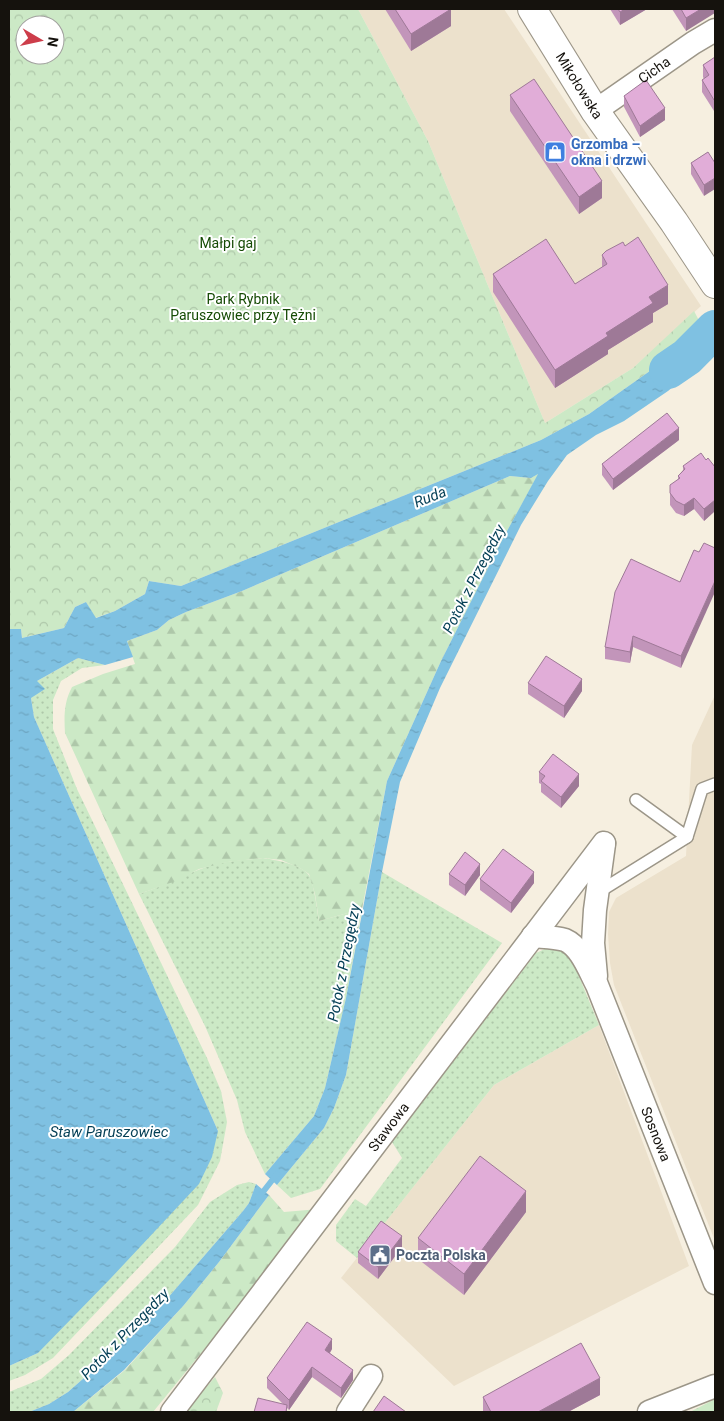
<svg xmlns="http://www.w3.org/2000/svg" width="724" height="1421" viewBox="0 0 724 1421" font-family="Roboto,sans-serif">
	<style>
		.built { fill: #ece1cc }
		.grass { fill: url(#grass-dots) }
		.forest { fill: url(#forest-firs) }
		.park { fill: url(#park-crowns); fill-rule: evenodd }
		.water { fill: url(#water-ripples) }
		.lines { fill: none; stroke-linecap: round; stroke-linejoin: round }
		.stream { stroke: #7fc1e2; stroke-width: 6 }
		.river { stroke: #7fc1e2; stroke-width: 38 }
		.service-casing { stroke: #9c9688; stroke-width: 14 }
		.minor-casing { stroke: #9c9688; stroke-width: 25 }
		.secondary-casing { stroke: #9c9688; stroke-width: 30 }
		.service { stroke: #fff; stroke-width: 11 }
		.minor { stroke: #fff; stroke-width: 22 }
		.secondary { stroke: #fff; stroke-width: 28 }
		.wall { fill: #c295ba }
		.shaded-wall { fill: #9e7997 }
		.building { fill: #e1add8; stroke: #9e7997 }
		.labels { text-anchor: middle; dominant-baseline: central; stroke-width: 4; stroke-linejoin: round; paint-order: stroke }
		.street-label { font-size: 14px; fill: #15120d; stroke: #fff }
		.shop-label { font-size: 14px; font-weight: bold; fill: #366cbe; stroke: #fff; text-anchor: start }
		.park-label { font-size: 14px; fill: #164b05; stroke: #fff }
		.service-label { font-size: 14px; font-weight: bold; fill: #4e5e75; stroke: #fff; text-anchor: start }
		.water-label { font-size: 15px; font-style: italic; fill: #043f56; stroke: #fff }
	</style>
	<defs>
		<pattern id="grass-dots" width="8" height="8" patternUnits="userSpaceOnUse" patternTransform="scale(1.25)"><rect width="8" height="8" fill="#cce9c6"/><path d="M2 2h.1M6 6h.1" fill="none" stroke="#aec7a9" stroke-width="1.8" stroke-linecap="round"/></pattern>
		<pattern id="forest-firs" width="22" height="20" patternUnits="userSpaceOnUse" patternTransform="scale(1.25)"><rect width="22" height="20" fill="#cce9c6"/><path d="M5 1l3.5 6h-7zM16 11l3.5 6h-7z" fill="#aec7a9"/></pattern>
		<pattern id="park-crowns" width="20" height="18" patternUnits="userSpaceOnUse" patternTransform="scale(1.25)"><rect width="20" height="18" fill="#cce9c6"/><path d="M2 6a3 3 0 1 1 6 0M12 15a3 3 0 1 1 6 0" fill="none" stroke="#aec7a9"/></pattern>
		<pattern id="water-ripples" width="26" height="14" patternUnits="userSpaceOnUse" patternTransform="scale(1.25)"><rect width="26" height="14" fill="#7fc1e2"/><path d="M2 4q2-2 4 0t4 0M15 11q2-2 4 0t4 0" fill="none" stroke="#6da5c1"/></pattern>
	</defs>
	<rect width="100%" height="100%" fill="#f6efe0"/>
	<g class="built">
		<polygon points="358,9 504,9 701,306 633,368 545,423 428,141"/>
		<polygon points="715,695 715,1241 614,985 610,963 608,934 609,912 616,898 686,856 692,745"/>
		<polygon points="599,1025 689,1266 454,1386 341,1278 310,1249 341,1278 494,1085"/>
	</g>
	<g class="grass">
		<polygon points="78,658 105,665 82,668 61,681 53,700 53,729 77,789 207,1058 221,1091 227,1122 220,1161 198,1205 53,1358 25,1375 9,1381 9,1366 38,1353 218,1131 34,717 31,698 37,681"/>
		<path d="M263,858C275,860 300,864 308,874C314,881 317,910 319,921L362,909L346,998L325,1088L314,1116L265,1174L245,1132L237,1100L205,1026L139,894C160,887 178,878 198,870C218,861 242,860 263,858Z"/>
		<polygon points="382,872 502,943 320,1189 291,1198 277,1185 324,1128 334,1108 346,1075"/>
		<polygon points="547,948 562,951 571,957 599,1025 494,1085 357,1258 336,1241 336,1225 355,1199 366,1206 402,1158 392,1142 536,953"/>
		<polygon points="249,1182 256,1184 249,1203 243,1211 166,1300 109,1356 68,1392 49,1404 29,1412 9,1412 9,1392 41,1379 69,1355 175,1247 210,1202 237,1185"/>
	</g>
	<g class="forest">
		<path d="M539,473L500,544L441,661L387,781L362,909L319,921L315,894L309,874L300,868L281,860L263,858L228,862L199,869L176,881L139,894L65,733C64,716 64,702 72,687L103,674L135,664L127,641L157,630L169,620L186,612L242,591L510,476L531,478Z"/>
		<polygon points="269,1195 284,1212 319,1209 153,1412 73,1412 125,1370 184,1305 219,1262"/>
		<polygon points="715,1399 715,1412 690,1412"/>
	</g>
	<g class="park">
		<path d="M9,9H358L428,141L545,423L633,368L694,311L705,332L589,414L541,440L181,586L149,581L145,594L115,611L95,618L86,602L75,607L64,628L22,638L21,629H9ZM25,25H55V55H25Z"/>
		<polygon points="215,1377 223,1393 216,1412 185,1412"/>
	</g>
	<g class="water">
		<polygon points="705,332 715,349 715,352 668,391 624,421 596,435 567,455 548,481 521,525 440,688 400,782 382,872 346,1075 334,1108 324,1128 277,1185 265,1174 314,1116 325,1088 346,998 387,781 441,661 500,544 538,474 531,478 510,476 242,591 186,612 169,620 157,630 127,641 133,657 105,665 78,658 37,681 45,689 31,698 34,717 218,1131 212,1157 199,1184 111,1278 38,1353 9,1366 9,629 21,629 22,638 64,628 75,607 86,602 96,618 115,611 145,594 149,581 181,586 541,440 589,414"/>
		<polygon points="256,1184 269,1195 266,1199 219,1262 184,1305 124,1370 73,1412 29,1412 49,1404 68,1392 109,1356 166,1300 243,1211 249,1203"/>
	</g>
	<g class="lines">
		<polyline class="stream" points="259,1197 277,1174"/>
		<polyline class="river" points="668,370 687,357 715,329"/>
		<g class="service-casing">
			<g id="service">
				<polyline points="636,800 687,837 702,789 715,784"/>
				<polyline points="597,893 687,837"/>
			</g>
		</g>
		<g class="minor-casing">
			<g id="minor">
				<path id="s1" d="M595,111L693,43L715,30"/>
				<path id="s2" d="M533,936C543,937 555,937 565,940C581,947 589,970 597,985L715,1283"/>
				<polyline points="596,976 593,943 595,910 604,844"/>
				<path id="s3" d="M172,1412L604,843"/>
				<polyline points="348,1412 371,1376"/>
				<polyline points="649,1412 715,1386"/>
			</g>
		</g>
		<g class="secondary-casing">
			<g id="secondary">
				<path id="s4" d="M532,9L595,111L674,222L715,284"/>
			</g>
		</g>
		<use href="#service" class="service"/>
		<use href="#minor" class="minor"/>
		<use href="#secondary" class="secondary"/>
	</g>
	<g class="wall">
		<polygon points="385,9 451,9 451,26 411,51"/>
		<polygon points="610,9 647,9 620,25"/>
		<polygon points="672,9 715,9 686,31"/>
		<polygon points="715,57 714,111 702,92 702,80 704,79 703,77 703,65"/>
		<polygon points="510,95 602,198 579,214 510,111"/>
		<polygon points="624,96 665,120 640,137 624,107"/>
		<polygon points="708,152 704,196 691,174 691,163"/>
		<polygon points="625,246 668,304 653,313 653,322 608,350 608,354 555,388 493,292 493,274 575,284 602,267 602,255"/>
		<polygon points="679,440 613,490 602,475 602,464"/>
		<polygon points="706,460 715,467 715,511 704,521 694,509 684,516 676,513 670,505 670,485 678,480 678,476 683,470 683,466"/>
		<polygon points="694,550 681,668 633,647 630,663 605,659 605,647 680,582"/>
		<polygon points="528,683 582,691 564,718 528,694"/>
		<polygon points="539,772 579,786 561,808 541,792 541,784 539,783"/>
		<polygon points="449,874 480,875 465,896 449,885"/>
		<polygon points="480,879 534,883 511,913 480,890"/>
		<polygon points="526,1212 464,1295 418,1259 418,1238"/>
		<polygon points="402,1247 378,1279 358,1263 358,1252"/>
		<polygon points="332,1349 330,1353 353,1380 341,1398 312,1377 289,1410 287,1408 287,1412 283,1404 267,1388 267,1378"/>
		<polygon points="600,1395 568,1412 483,1412 483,1397"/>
	</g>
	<g class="shaded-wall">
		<polygon points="451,9 451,26 411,51 411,34"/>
		<polygon points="625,9 647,9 620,25 620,12"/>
		<polygon points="701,9 715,9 715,13 686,31 686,18"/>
		<polygon points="715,99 715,111 714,111 714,100"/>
		<polygon points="665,108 665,120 640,137 640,126"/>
		<polygon points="715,178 715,189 704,196 704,185"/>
		<polygon points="602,181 602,198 579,214 579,197"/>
		<polygon points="668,285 668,304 653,313 653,322 608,350 608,354 555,388 555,370 606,333 649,297"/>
		<polygon points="679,428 679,440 613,490 613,479"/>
		<polygon points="694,498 694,509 684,516 684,505"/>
		<polygon points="715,500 715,511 704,521 704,509"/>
		<polygon points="715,581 715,592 681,668 681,656"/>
		<polygon points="633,636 633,647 630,663 630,652"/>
		<polygon points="582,679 582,691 564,718 564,706"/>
		<polygon points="579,774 579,786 561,808 561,797"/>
		<polygon points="480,864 480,875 465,896 465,885"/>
		<polygon points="534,872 534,883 511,913 511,903"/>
		<polygon points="526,1191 526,1212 464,1295 464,1274"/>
		<polygon points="402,1236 402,1247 378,1279 378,1267"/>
		<polygon points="332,1339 332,1349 325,1360 325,1350"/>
		<polygon points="312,1367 312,1377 289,1410 289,1400"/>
		<polygon points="353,1370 353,1380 341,1398 341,1388"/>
		<polygon points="600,1378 600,1395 568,1412 538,1412"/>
	</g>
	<g class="building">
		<polygon points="395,9 451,9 411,34"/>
		<polygon points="618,9 625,9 620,12"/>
		<polygon points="681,9 701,9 686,18"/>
		<polygon points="715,57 715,99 714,100 702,80 709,75 703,65"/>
		<polygon points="534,79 602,181 579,197 510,95"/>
		<polygon points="646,80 665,108 640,126 624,96"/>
		<polygon points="708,152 715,163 715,178 704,185 691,163"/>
		<polygon points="638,237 668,285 649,297 653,303 606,333 608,336 555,370 493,274 546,239 575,284 607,264 602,255 606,251 623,242 625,246"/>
		<polygon points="667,413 679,428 613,479 602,464"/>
		<polygon points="701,453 706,460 708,458 715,467 715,500 704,509 694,498 684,505 676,501 670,493 670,485 680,478 678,476 685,469 683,466"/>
		<polygon points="704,543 715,548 715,581 681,656 633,636 630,652 605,647 615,592 631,559 680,582 694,550 699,552"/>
		<polygon points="546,656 582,679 564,706 528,683"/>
		<polygon points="553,754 579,774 561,797 541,781 545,776 539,772"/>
		<polygon points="503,849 534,872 511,903 480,879"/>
		<polygon points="465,852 480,864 465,885 449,874"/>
		<polygon points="480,1156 526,1191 464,1274 418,1238"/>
		<polygon points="381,1221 402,1236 378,1267 358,1252"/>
		<polygon points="307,1322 332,1339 325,1350 353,1370 341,1388 312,1367 289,1400 267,1378"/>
		<polygon points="581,1343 600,1378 538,1412 491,1412 483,1397"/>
		<polygon points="384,1396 406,1412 373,1412"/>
		<polygon points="258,1398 287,1405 286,1412 254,1412"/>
	</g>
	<defs>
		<g id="shop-square" transform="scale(1.125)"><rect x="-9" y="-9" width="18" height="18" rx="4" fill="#3f7fe0" stroke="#fff"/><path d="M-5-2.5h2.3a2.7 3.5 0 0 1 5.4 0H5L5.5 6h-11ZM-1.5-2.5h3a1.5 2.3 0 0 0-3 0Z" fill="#fff"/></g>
		<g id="civic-square" transform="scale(1.125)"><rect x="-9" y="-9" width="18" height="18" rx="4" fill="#5c6f8a" stroke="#fff"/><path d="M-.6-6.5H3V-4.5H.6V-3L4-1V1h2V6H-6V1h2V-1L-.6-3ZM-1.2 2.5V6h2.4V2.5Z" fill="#fff"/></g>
	</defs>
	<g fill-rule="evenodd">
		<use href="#shop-square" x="555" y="152"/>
		<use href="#civic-square" x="380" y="1255"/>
	</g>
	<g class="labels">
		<g class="street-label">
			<text stroke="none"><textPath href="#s1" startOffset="72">Cicha</textPath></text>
			<text stroke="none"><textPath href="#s4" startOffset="90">Mikołowska</textPath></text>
			<text stroke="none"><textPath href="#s3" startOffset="358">Stawowa</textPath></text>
			<text stroke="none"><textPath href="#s2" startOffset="249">Sosnowa</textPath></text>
		</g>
		<g class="shop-label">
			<text x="571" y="144">Grzomba –<tspan x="571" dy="16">okna i drzwi</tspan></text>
		</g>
		<g class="park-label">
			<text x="228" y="243">Małpi gaj</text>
			<text x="243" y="299">Park Rybnik<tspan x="243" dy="16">Paruszowiec przy Tężni</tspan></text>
		</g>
		<g class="service-label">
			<text x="396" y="1255">Poczta Polska</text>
		</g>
		<g class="water-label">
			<text transform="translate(430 497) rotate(-22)">Ruda</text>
			<text transform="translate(474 579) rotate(-63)">Potok z Przegędzy</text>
			<text transform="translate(344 963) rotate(-79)">Potok z Przegędzy</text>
			<text x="109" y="1132">Staw Paruszowiec</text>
			<text transform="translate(125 1334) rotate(-46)">Potok z Przegędzy</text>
		</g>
	</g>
	<rect width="724" height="1421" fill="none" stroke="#15120d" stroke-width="20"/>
	<g transform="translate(40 40) rotate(99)"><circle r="24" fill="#ffffff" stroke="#a1a09e"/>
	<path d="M0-4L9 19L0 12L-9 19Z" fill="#cd3d4a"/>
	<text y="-8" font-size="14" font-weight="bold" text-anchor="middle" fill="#15120d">N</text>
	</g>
</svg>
